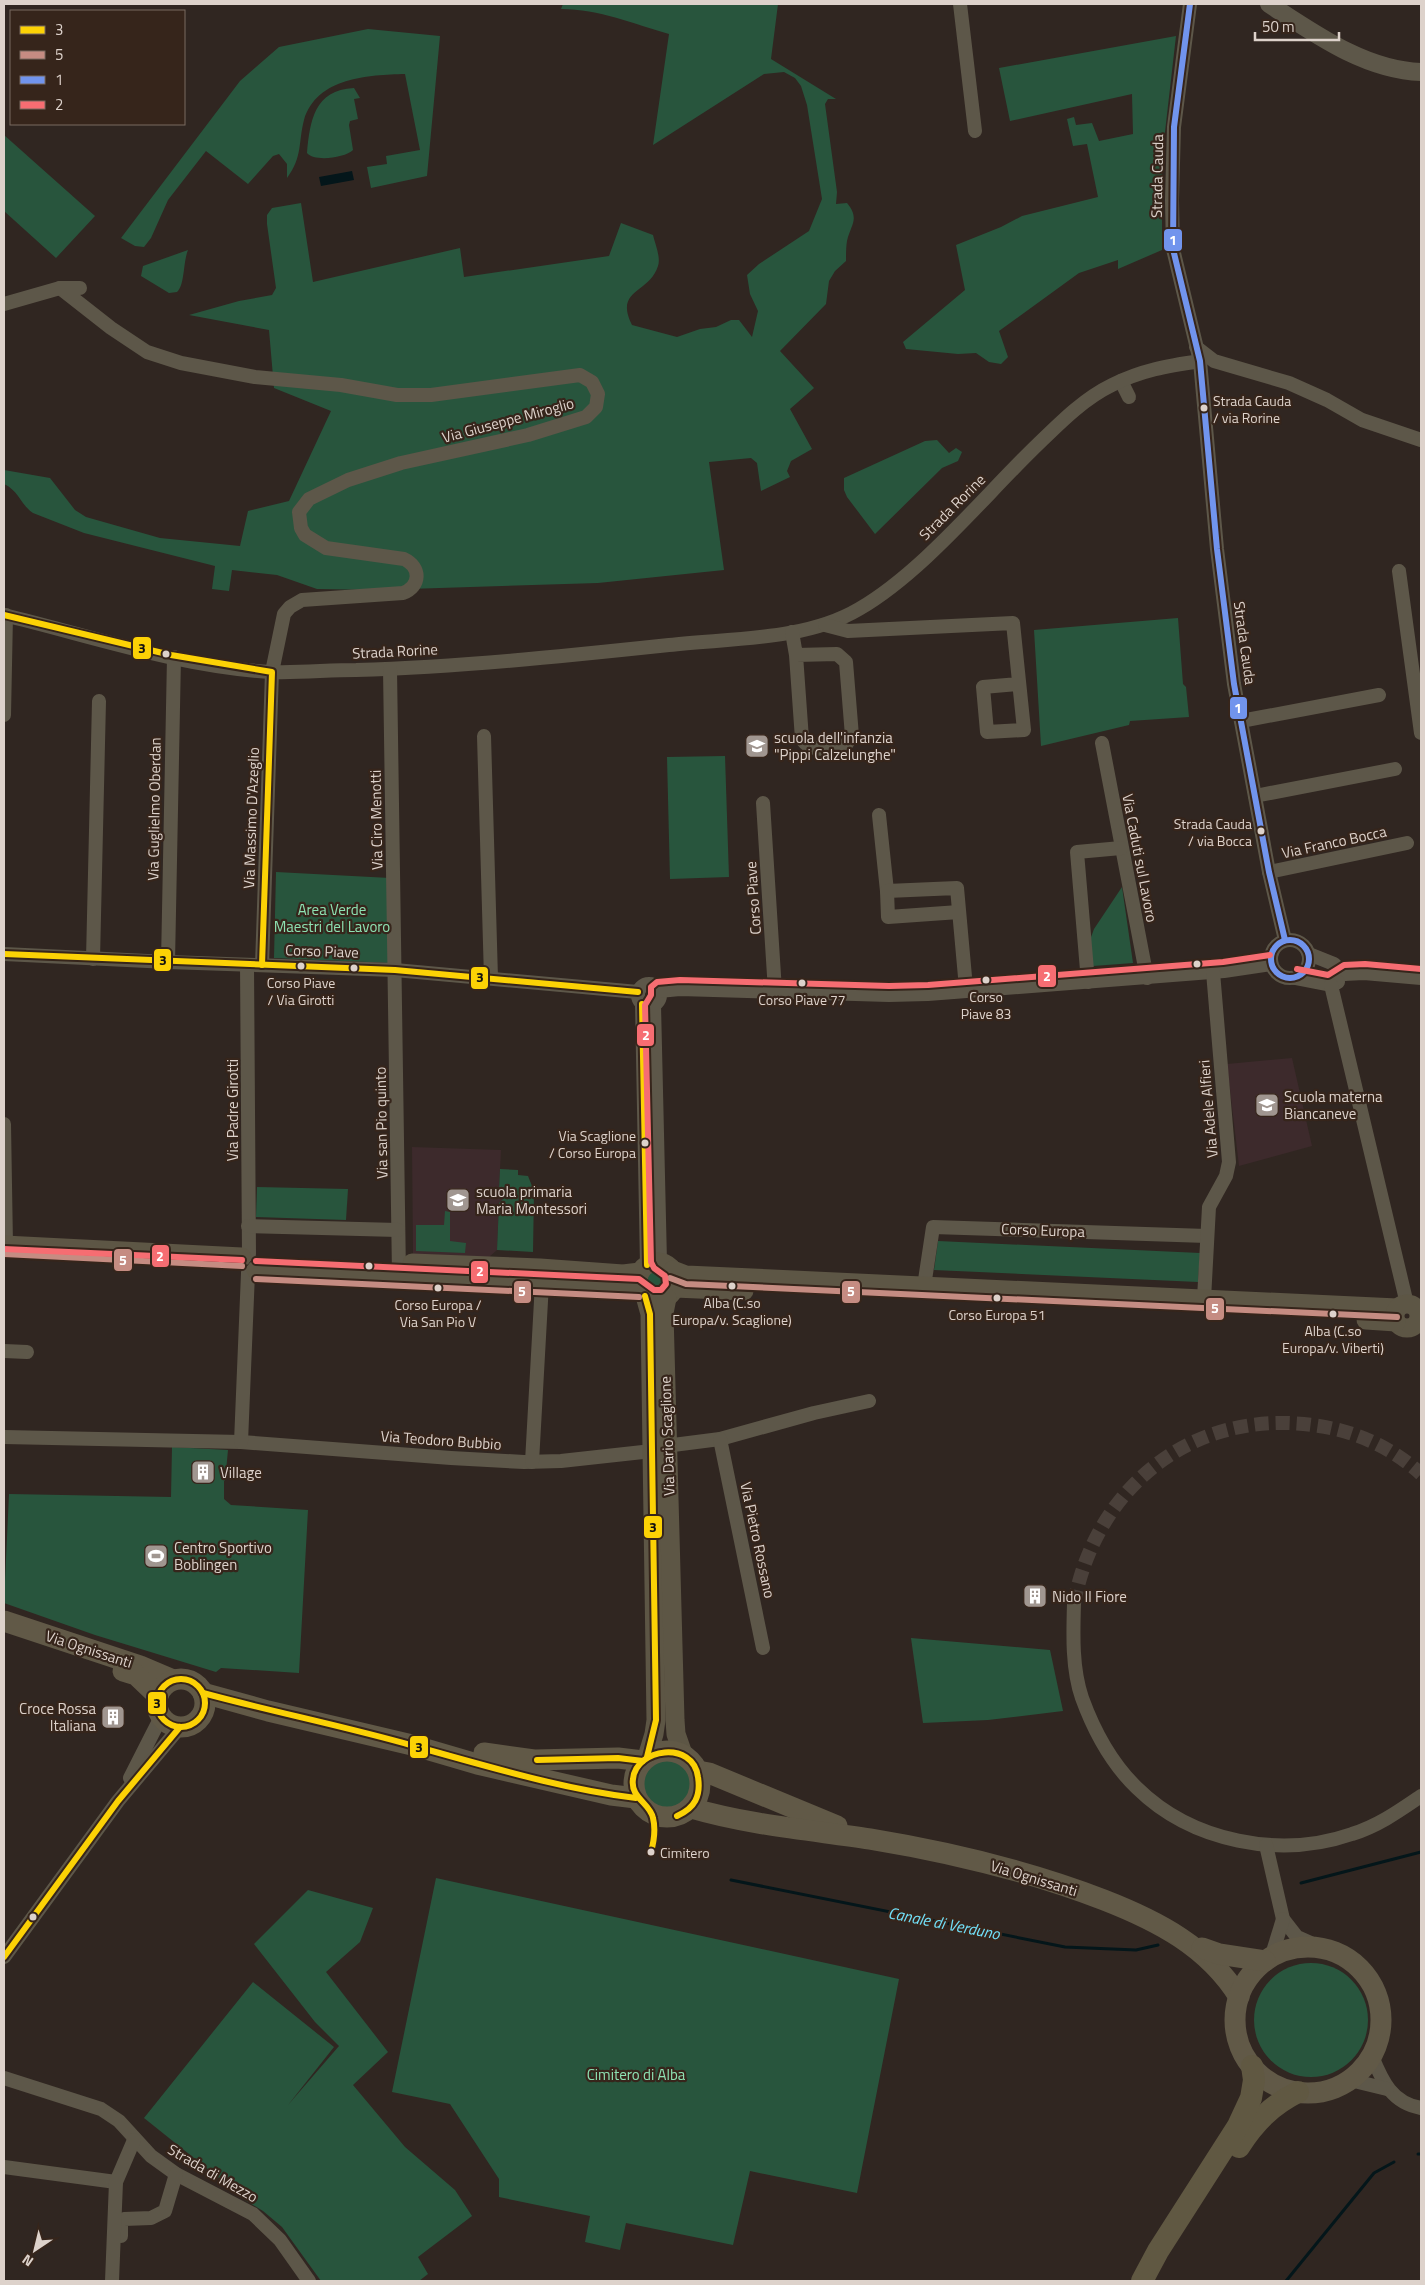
<svg xmlns="http://www.w3.org/2000/svg" width="1425" height="2285" viewBox="0 0 1425 2285" font-family="'Titillium Web',sans-serif">
	<style>
		.education { fill: #3d2a2c }
		.green { fill: #28553d }
		.water { fill: #04161a }
		.lines { fill: none; stroke-linecap: round; stroke-linejoin: round }
		.stream { stroke: #04161a; stroke-width: 3 }
		.minor-tunnel { stroke: #4a403a; stroke-width: 14; stroke-dasharray: 14 7; stroke-linecap: butt }
		.minor { stroke: #5d5749; stroke-width: 14 }
		.tertiary { stroke: #5d5749; stroke-width: 18 }
		.secondary { stroke: #5d5645; stroke-width: 19 }
		.primary { stroke: #615947; stroke-width: 21 }
		.trunk { stroke: #605842; stroke-width: 22 }
		.bus-1-casing { stroke: #36251b; stroke-width: 10 }
		.bus-2-casing { stroke: #36251b; stroke-width: 10 }
		.bus-3-casing { stroke: #36251b; stroke-width: 10 }
		.bus-4-casing { stroke: #36251b; stroke-width: 10 }
		.bus-1 { stroke: #fcd205; stroke-width: 6 }
		.bus-2 { stroke: #c58c82; stroke-width: 6 }
		.bus-3 { stroke: #7194ed; stroke-width: 6 }
		.bus-4 { stroke: #f66d72; stroke-width: 6 }
		.bus-dot { fill: #ddd2cb; stroke: #36251b; stroke-width: 2 }
		.labels { text-anchor: middle; dominant-baseline: central; stroke-width: 4.5; stroke-linejoin: round; paint-order: stroke }
		.bus-label { font-size: 14px; fill: #ddd2cb; stroke: #36251b }
		.street-label { font-size: 15px; fill: #ddd2cb; stroke: #36251b }
		.poi-label { font-size: 15px; fill: #ddd2cb; stroke: #36251b; text-anchor: start }
		.park-label { font-size: 15px; fill: #8de1b2; stroke: #36251b }
		.water-label { font-size: 16px; font-style: italic; fill: #72e1fa; stroke: #36251b }
		.line-badge { stroke: #36251b; stroke-width: 2 }
		.badge-label { font-size: 14px; text-anchor: middle; font-weight: bold; fill: #fff }
		.pale-badge-label { font-size: 14px; text-anchor: middle; font-weight: bold; fill: #111 }
	</style>
	<rect width="100%" height="100%" fill="#302621"/>
	<g class="education">
		<polygon points="1292,1058 1312,1146 1239,1166 1227,1064"/>
		<polygon points="412,1147 501,1150 499,1190 507,1196 499,1203 497,1250 489,1257 413,1254"/>
	</g>
	<g class="green">
		<path d="M563,4H778L771,59L836,99H828L825,104L837,192L836,204L847,203C860,219 851,224 847,241C846,247 846,255 846,261L835,271L829,281L826,304L780,351L814,388L790,409L812,449L791,461L787,471L790,477L761,491L757,463L751,458L709,462L724,570L598,583L377,590L317,589L277,575L232,570L229,591L212,589L215,566L84,533L33,513C21,505 18,490 4,484V470L50,478L75,510L86,517L160,538L240,546L248,511L289,501L331,411L274,388L269,330L189,315L239,301L272,295L276,288L267,224V215L272,208L301,203L313,282L460,248L464,277L609,256L621,223L653,235C655,244 661,257 658,266C649,294 614,289 632,325L677,337L700,329L716,327L731,320H739L752,337L758,311L750,294L747,275L759,264L809,231L822,199L807,105L801,86L795,78L784,72L764,74L653,145L669,34C634,24 599,9 561,9Z"/>
		<path d="M368,29L440,36L427,176L371,188L367,167L387,164L386,156L420,150L405,74C369,75 317,77 304,120C298,143 303,156 287,178V164L279,154L273,156L248,184L206,151L168,200L151,238L144,247L135,246L121,238L240,81L279,47Z"/>
		<polygon points="1176,36 1162,158 1162,250 1118,269 1118,260 1079,273 999,331 1008,357 1001,364 989,362 976,353 958,354 906,349 903,342 965,290 956,245 1001,227 1022,216 1098,197 1087,144 1073,146 1067,119 1074,117 1076,125 1092,123 1099,141 1133,134 1132,94 1010,121 999,68"/>
		<path d="M354,88L360,98L354,99L358,119L350,121L349,125L353,150C345,158 314,162 307,153C310,121 314,90 354,88Z"/>
		<polygon points="4,135 95,216 56,258 4,211"/>
		<path d="M188,250C183,262 185,285 177,292L169,293L141,276L143,266Z"/>
		<polygon points="937,440 949,453 956,448 962,452 958,461 942,468 875,534 847,497 844,490 844,478 925,441"/>
		<polygon points="1178,618 1183,684 1186,687 1189,717 1130,721 1129,725 1041,746 1034,630"/>
		<polygon points="725,756 729,877 670,879 667,757"/>
		<polygon points="276,872 390,878 391,963 274,958"/>
		<polygon points="1122,887 1133,963 1093,966 1090,940 1094,929"/>
		<polygon points="500,1169 518,1170 518,1175 528,1176 534,1191 533,1252 497,1250 499,1203 506,1196 499,1190"/>
		<polygon points="257,1187 348,1189 346,1220 256,1217"/>
		<polygon points="445,1211 450,1212 450,1241 466,1243 465,1253 416,1251 416,1225 444,1225"/>
		<polygon points="938,1241 1200,1253 1198,1282 934,1270"/>
		<circle cx="657" cy="1281" r="11"/>
		<polygon points="172,1447 228,1450 226,1471 228,1478 224,1481 224,1499 231,1505 308,1510 299,1673 221,1668 216,1672 95,1635 4,1603 9,1494 171,1497"/>
		<polygon points="911,1638 1050,1650 1063,1711 988,1720 923,1723"/>
		<circle cx="667" cy="1784" r="25"/>
		<polygon points="436,1878 899,1979 857,2193 750,2171 733,2245 626,2223 620,2250 585,2242 590,2216 499,2197 499,2179 450,2104 392,2092"/>
		<polygon points="308,1890 373,1908 360,1942 326,1972 388,2052 353,2085 405,2147 455,2190 472,2216 418,2257 428,2274 419,2281 321,2281 282,2227 263,2211 222,2186 224,2182 144,2118 253,1982 334,2047 288,2105 339,2046 315,2022 254,1944"/>
		<circle cx="1311" cy="2020" r="57"/>
	</g>
	<polygon class="water" points="352,171 354,180 321,186 319,177"/>
	<g class="lines">
		<g class="stream">
			<polyline points="731,1880 1065,1947 1136,1950 1158,1945"/>
			<polyline points="1301,1883 1421,1852"/>
			<polyline points="1418,2154 1421,2154"/>
			<polyline points="1286,2281 1374,2173 1394,2162"/>
		</g>
		<path class="minor-tunnel" d="M1074,1604C1095,1488 1192,1409 1312,1425C1353,1430 1390,1446 1421,1474"/>
		<g class="minor">
			<polyline points="960,4 975,131"/>
			<polyline points="1190,4 1174,127 1172,200 1173,249 1200,361 1217,549 1234,684 1269,872 1285,940"/>
			<path d="M60,288L111,328L147,352L181,363L255,377L341,385L397,395H431L580,375L592,382L598,394L596,407L586,417L528,435L401,463L348,480L309,499L299,512L301,528L305,535L326,548L404,559C421,567 421,586 403,593L302,600L290,607L284,614L272,672L262,965"/>
			<polyline points="4,304 60,288 80,288"/>
			<polyline points="1196,347 1214,361 1289,383 1327,400 1362,420 1421,440"/>
			<polyline points="1121,381 1129,397"/>
			<polyline points="1399,571 1421,733"/>
			<path d="M4,615C91,636 181,667 272,672C300,673 328,670 356,670C461,667 565,656 669,645C730,638 805,641 859,609C921,573 980,501 1032,450C1056,427 1081,400 1112,385C1142,370 1167,366 1200,361"/>
			<polyline points="825,625 848,631 1013,623 1024,730 987,732 983,687 1019,684"/>
			<path d="M792,632L796,655L802,739C810,753 832,749 845,746L852,736L846,662L837,654L796,655"/>
			<polyline points="390,669 399,1275"/>
			<polyline points="4,715 6,615"/>
			<polyline points="1241,721 1379,695"/>
			<polyline points="484,736 491,978"/>
			<polyline points="1102,743 1147,978"/>
			<polyline points="1255,796 1395,769"/>
			<polyline points="763,803 775,991"/>
			<polyline points="879,815 887,891"/>
			<polyline points="1269,872 1407,843"/>
			<polyline points="959,912 888,917 887,891 957,888 966,988 966,991"/>
			<circle cx="1290" cy="959" r="19"/>
			<polyline points="4,954 168,962 395,970 638,992"/>
			<polyline points="1309,954 1334,964 1344,974"/>
			<polyline points="93,959 99,701"/>
			<polyline points="168,962 174,657"/>
			<polyline points="247,965 249,1254"/>
			<polyline points="1344,974 1364,973 1421,978"/>
			<polyline points="1295,978 1331,985 1338,982"/>
			<polyline points="1088,982 1077,852 1121,848"/>
			<circle cx="649" cy="995" r="11"/>
			<polyline points="1331,985 1407,1304"/>
			<polyline points="659,991 680,989 889,995 928,994 1224,971 1271,964"/>
			<polyline points="642,1004 647,1265"/>
			<polyline points="654,1005 660,1262"/>
			<polyline points="4,1124 6,1245"/>
			<polyline points="248,1226 398,1230"/>
			<polyline points="925,1280 933,1227 1207,1236"/>
			<polyline points="1204,1299 1209,1207 1226,1176 1229,1162 1213,972"/>
			<polyline points="4,1351 27,1352"/>
			<polyline points="4,1437 241,1442 451,1458 524,1462 561,1461 652,1451 673,1445 720,1439 814,1413 869,1401"/>
			<polyline points="720,1439 763,1648"/>
			<polyline points="241,1442 248,1273"/>
			<polyline points="532,1462 542,1283"/>
			<path d="M1074,1604C1073,1635 1072,1669 1082,1698C1094,1731 1111,1763 1137,1788C1192,1842 1280,1859 1352,1834C1378,1826 1399,1811 1421,1796"/>
			<polyline points="130,1778 161,1717"/>
			<polyline points="1266,1845 1283,1919 1297,1937 1324,1949"/>
			<polyline points="4,1957 118,1801 180,1727"/>
			<polyline points="1271,1958 1283,1919"/>
			<path d="M1372,2056C1382,2081 1392,2103 1421,2108"/>
			<polyline points="4,2078 101,2109 119,2121 151,2156 176,2174 253,2214 280,2240 309,2281"/>
			<polyline points="1350,2080 1387,2089"/>
			<polyline points="4,2167 116,2182"/>
			<polyline points="121,2236 121,2223 124,2219 151,2218 165,2211 176,2174"/>
			<polyline points="112,2281 116,2182 134,2140"/>
		</g>
		<path class="tertiary" d="M1269,4C1315,34 1365,70 1421,72"/>
		<g class="secondary">
			<polyline points="4,1245 242,1257"/>
			<circle cx="657" cy="1281" r="19"/>
			<polyline points="412,1263 540,1268 623,1274 640,1272"/>
			<polyline points="256,1270 639,1288"/>
			<polyline points="673,1270 686,1275 1397,1308"/>
			<polyline points="675,1288 744,1291"/>
			<polyline points="645,1296 650,1314 656,1720 654,1734 647,1757"/>
			<polyline points="667,1298 664,1313 675,1720 676,1734 683,1754"/>
			<circle cx="1407" cy="1316" r="12"/>
			<polyline points="1366,1320 1396,1322"/>
		</g>
		<g class="primary">
			<polyline points="4,1621 140,1666 173,1680"/>
			<polyline points="123,1671 136,1675 158,1696"/>
			<circle cx="181" cy="1703" r="24"/>
			<polyline points="203,1693 268,1711 412,1745 477,1764 611,1795 636,1798"/>
			<circle cx="667" cy="1784" r="33"/>
			<polyline points="484,1753 534,1760 618,1758 643,1761"/>
			<polyline points="698,1771 709,1773 837,1826"/>
			<path d="M691,1808C749,1825 810,1830 870,1839C949,1852 1029,1871 1104,1900C1158,1921 1208,1947 1239,1997"/>
			<circle cx="1308" cy="2020" r="73"/>
			<polyline points="1202,1948 1219,1954 1265,1961"/>
		</g>
		<g class="trunk">
			<path d="M1239,2147C1255,2122 1272,2105 1298,2092"/>
			<polyline points="1142,2281 1158,2251 1238,2126 1251,2098 1254,2080 1252,2066"/>
		</g>
		<g class="bus-1-casing">
			<g id="bus-1">
				<polyline points="4,615 171,655 272,672 262,965"/>
				<polyline points="4,954 395,970 638,992"/>
				<polyline points="642,1004 647,1265"/>
				<polyline points="645,1296 650,1314 656,1720 647,1757"/>
				<circle cx="181" cy="1703" r="24"/>
				<path d="M203,1693C273,1712 344,1726 414,1746C487,1766 561,1789 636,1798"/>
				<polyline points="537,1760 618,1758 643,1761"/>
				<path d="M651,1852C654,1841 656,1830 653,1818C650,1803 630,1798 633,1779C636,1748 693,1740 698,1777C701,1796 695,1808 677,1816"/>
				<polyline points="4,1957 118,1801 180,1727"/>
			</g>
		</g>
		<g class="bus-2-casing">
			<g id="bus-2">
				<polyline points="4,1254 242,1266"/>
				<polyline points="670,1278 686,1284 1397,1317"/>
				<polyline points="256,1279 639,1297"/>
			</g>
		</g>
		<g class="bus-3-casing">
			<g id="bus-3">
				<polyline points="1190,4 1174,127 1173,249 1200,361 1217,549 1234,684 1269,872 1285,940"/>
				<circle cx="1290" cy="959" r="19"/>
			</g>
		</g>
		<g class="bus-4-casing">
			<g id="bus-4">
				<polyline points="1297,969 1328,975 1344,965 1365,964 1421,969"/>
				<polyline points="4,1249 242,1260"/>
				<polyline points="256,1261 639,1279 654,1290 661,1290 666,1284 665,1276 654,1268 651,1262 645,1005 651,995 651,987 657,982 680,980 889,986 928,985 1223,962 1270,955"/>
			</g>
		</g>
		<use href="#bus-1" class="bus-1"/>
		<use href="#bus-2" class="bus-2"/>
		<use href="#bus-3" class="bus-3"/>
		<use href="#bus-4" class="bus-4"/>
	</g>
	<defs>
		<g id="school-square" transform="scale(1.25)"><rect x="-9" y="-9" width="18" height="18" rx="4" fill="#a09690" stroke="#36251b"/><path d="M0-5L7-2L0 1L-7-2ZM-4 1L0 2.5L4 1V4Q0 6-4 4Z" fill="#fff"/></g>
		<g id="building-square" transform="scale(1.25)"><rect x="-9" y="-9" width="18" height="18" rx="4" fill="#a09690" stroke="#36251b"/><path d="M-4-6H4V6H1V3H-1V6H-4ZM-2.5-4.3h1.7v1.8h-1.7ZM.8-4.3h1.7v1.8H.8ZM-2.5-1h1.7V.8h-1.7ZM.8-1h1.7V.8H.8Z" fill="#fff"/></g>
		<g id="stadium-square" transform="scale(1.25)"><rect x="-9" y="-9" width="18" height="18" rx="4" fill="#a09690" stroke="#36251b"/><path d="M0-5a6.5 5 0 1 0 0 10a6.5 5 0 1 0 0-10ZM-3.5-1.8h7v3.6h-7Z" fill="#fff"/></g>
	</defs>
	<g fill-rule="evenodd">
		<use href="#school-square" x="757" y="746"/>
		<use href="#school-square" x="1267" y="1105"/>
		<use href="#school-square" x="458" y="1200"/>
		<use href="#building-square" x="203" y="1472"/>
		<use href="#stadium-square" x="156" y="1556"/>
		<use href="#building-square" x="1035" y="1596"/>
		<use href="#building-square" x="113" y="1717"/>
	</g>
	<g class="bus-dot">
		<circle cx="1204" cy="408" r="4.5"/>
		<circle cx="166" cy="654" r="4.5"/>
		<circle cx="1261" cy="831" r="4.5"/>
		<circle cx="1197" cy="964" r="4.5"/>
		<circle cx="301" cy="966" r="4.5"/>
		<circle cx="354" cy="968" r="4.5"/>
		<circle cx="986" cy="980" r="4.5"/>
		<circle cx="802" cy="983" r="4.5"/>
		<circle cx="645" cy="1143" r="4.5"/>
		<circle cx="369" cy="1266" r="4.5"/>
		<circle cx="732" cy="1286" r="4.5"/>
		<circle cx="438" cy="1288" r="4.5"/>
		<circle cx="997" cy="1298" r="4.5"/>
		<circle cx="1333" cy="1314" r="4.5"/>
		<circle cx="651" cy="1852" r="4.5"/>
		<circle cx="33" cy="1917" r="4.5"/>
	</g>
	<g class="labels">
		<g class="bus-label">
			<text x="1213" y="400" text-anchor="start">Strada Cauda<tspan x="1213" dy="17">/ via Rorine</tspan></text>
			<text x="1252" y="823" text-anchor="end">Strada Cauda<tspan x="1252" dy="17">/ via Bocca</tspan></text>
			<text x="301" y="982">Corso Piave<tspan x="301" dy="17">/ Via Girotti</tspan></text>
			<text x="986" y="996">Corso<tspan x="986" dy="17">Piave 83</tspan></text>
			<text x="802" y="999">Corso Piave 77</text>
			<text x="636" y="1135" text-anchor="end">Via Scaglione<tspan x="636" dy="17">/ Corso Europa</tspan></text>
			<text x="732" y="1302">Alba (C.so<tspan x="732" dy="17">Europa/v. Scaglione)</tspan></text>
			<text x="438" y="1304">Corso Europa /<tspan x="438" dy="17">Via San Pio V</tspan></text>
			<text x="997" y="1314">Corso Europa 51</text>
			<text x="1333" y="1330">Alba (C.so<tspan x="1333" dy="17">Europa/v. Viberti)</tspan></text>
			<text x="660" y="1852" text-anchor="start">Cimitero</text>
		</g>
		<g class="street-label">
			<text transform="translate(1157 176) rotate(-89)">Strada Cauda</text>
			<text transform="translate(508 420) rotate(-15)">Via Giuseppe Miroglio</text>
			<text transform="translate(952 507) rotate(-45)">Strada Rorine</text>
			<text transform="translate(1245 643) rotate(82)">Strada Cauda</text>
			<text transform="translate(395 651) rotate(-3)">Strada Rorine</text>
			<text transform="translate(154 809) rotate(-89)">Via Guglielmo Oberdan</text>
			<text transform="translate(251 818) rotate(-88)">Via Massimo D'Azeglio</text>
			<text transform="translate(376 820) rotate(-91)">Via Ciro Menotti</text>
			<text transform="translate(1334 842) rotate(-12)">Via Franco Bocca</text>
			<text transform="translate(1140 858) rotate(79)">Via Caduti sul Lavoro</text>
			<text transform="translate(753 898) rotate(-94)">Corso Piave</text>
			<text transform="translate(322 951) rotate(2)">Corso Piave</text>
			<text transform="translate(1208 1109) rotate(-95)">Via Adele Alfieri</text>
			<text transform="translate(232 1110) rotate(-90)">Via Padre Girotti</text>
			<text transform="translate(381 1123) rotate(-91)">Via san Pio quinto</text>
			<text transform="translate(1043 1230) rotate(2)">Corso Europa</text>
			<text transform="translate(667 1436) rotate(-92)">Via Dario Scaglione</text>
			<text transform="translate(441 1440) rotate(4)">Via Teodoro Bubbio</text>
			<text transform="translate(758 1540) rotate(78)">Via Pietro Rossano</text>
			<text transform="translate(89 1649) rotate(18)">Via Ognissanti</text>
			<text transform="translate(1034 1878) rotate(17)">Via Ognissanti</text>
			<text transform="translate(213 2173) rotate(30)">Strada di Mezzo</text>
		</g>
		<g class="poi-label">
			<text x="774" y="737">scuola dell'infanzia<tspan x="774" dy="17">"Pippi Calzelunghe"</tspan></text>
			<text x="1284" y="1096">Scuola materna<tspan x="1284" dy="17">Biancaneve</tspan></text>
			<text x="476" y="1191">scuola primaria<tspan x="476" dy="17">Maria Montessori</tspan></text>
			<text x="220" y="1472">Village</text>
			<text x="174" y="1547">Centro Sportivo<tspan x="174" dy="17">Boblingen</tspan></text>
			<text x="1052" y="1596">Nido Il Fiore</text>
			<text x="96" y="1708" text-anchor="end">Croce Rossa<tspan x="96" dy="17">Italiana</tspan></text>
		</g>
		<g class="park-label">
			<text x="332" y="909">Area Verde<tspan x="332" dy="17">Maestri del Lavoro</tspan></text>
			<text x="636" y="2074">Cimitero di Alba</text>
		</g>
		<g class="water-label">
			<text transform="translate(944 1923) rotate(11)">Canale di Verduno</text>
		</g>
	</g>
	<g class="line-badge">
		<rect x="1163" y="228" width="20" height="24" rx="5" fill="#7194ed"/>
		<rect x="132" y="636" width="20" height="24" rx="5" fill="#fcd205"/>
		<rect x="1229" y="696" width="19" height="24" rx="5" fill="#7194ed"/>
		<rect x="153" y="948" width="19" height="24" rx="5" fill="#fcd205"/>
		<rect x="1037" y="964" width="20" height="24" rx="5" fill="#f66d72"/>
		<rect x="470" y="966" width="19" height="24" rx="5" fill="#fcd205"/>
		<rect x="636" y="1023" width="19" height="24" rx="5" fill="#f66d72"/>
		<rect x="151" y="1244" width="19" height="24" rx="5" fill="#f66d72"/>
		<rect x="113" y="1248" width="20" height="24" rx="5" fill="#c58c82"/>
		<rect x="470" y="1260" width="19" height="24" rx="5" fill="#f66d72"/>
		<rect x="513" y="1280" width="19" height="24" rx="5" fill="#c58c82"/>
		<rect x="841" y="1280" width="20" height="24" rx="5" fill="#c58c82"/>
		<rect x="1205" y="1297" width="20" height="24" rx="5" fill="#c58c82"/>
		<rect x="643" y="1515" width="20" height="24" rx="5" fill="#fcd205"/>
		<rect x="147" y="1691" width="20" height="24" rx="5" fill="#fcd205"/>
		<rect x="409" y="1735" width="20" height="24" rx="5" fill="#fcd205"/>
	</g>
	<g class="badge-label">
		<text x="1173" y="245">1</text>
		<text x="1238" y="713">1</text>
		<text x="1047" y="981">2</text>
		<text x="646" y="1040">2</text>
		<text x="160" y="1261">2</text>
		<text x="123" y="1265">5</text>
		<text x="480" y="1276">2</text>
		<text x="522" y="1296">5</text>
		<text x="851" y="1296">5</text>
		<text x="1215" y="1313">5</text>
	</g>
	<g class="pale-badge-label">
		<text x="142" y="653">3</text>
		<text x="163" y="965">3</text>
		<text x="480" y="982">3</text>
		<text x="653" y="1532">3</text>
		<text x="157" y="1708">3</text>
		<text x="419" y="1752">3</text>
	</g>
	<rect width="1425" height="2285" fill="none" stroke="#ddd2cb" stroke-width="10"/>
	<rect x="10" y="10" width="175" height="115" fill="#36251b" stroke="#796a61"/>
	<rect x="20" y="26" width="25" height="8" fill="#fcd205" stroke="#796a61"/>
	<text x="55" y="35" font-size="15" fill="#ddd2cb">3</text>
	<rect x="20" y="51" width="25" height="8" fill="#c58c82" stroke="#796a61"/>
	<text x="55" y="60" font-size="15" fill="#ddd2cb">5</text>
	<rect x="20" y="76" width="25" height="8" fill="#7194ed" stroke="#796a61"/>
	<text x="55" y="85" font-size="15" fill="#ddd2cb">1</text>
	<rect x="20" y="101" width="25" height="8" fill="#f66d72" stroke="#796a61"/>
	<text x="55" y="110" font-size="15" fill="#ddd2cb">2</text>
	<g transform="translate(35 2250) rotate(215)" stroke="#36251b" stroke-width="4" paint-order="stroke">
	<path d="M0-4L9 19L0 12L-9 19Z" fill="#ddd2cb"/>
	<text y="-8" font-size="14" font-weight="bold" text-anchor="middle" fill="#ddd2cb">N</text>
	</g>
	<path d="M1255 32v8h84v-8" fill="none" stroke="#ddd2cb" stroke-width="2.5"/>
	<text x="1262" y="32" font-size="15" fill="#ddd2cb" stroke="#36251b" stroke-width="4" paint-order="stroke">50 m</text>
</svg>
